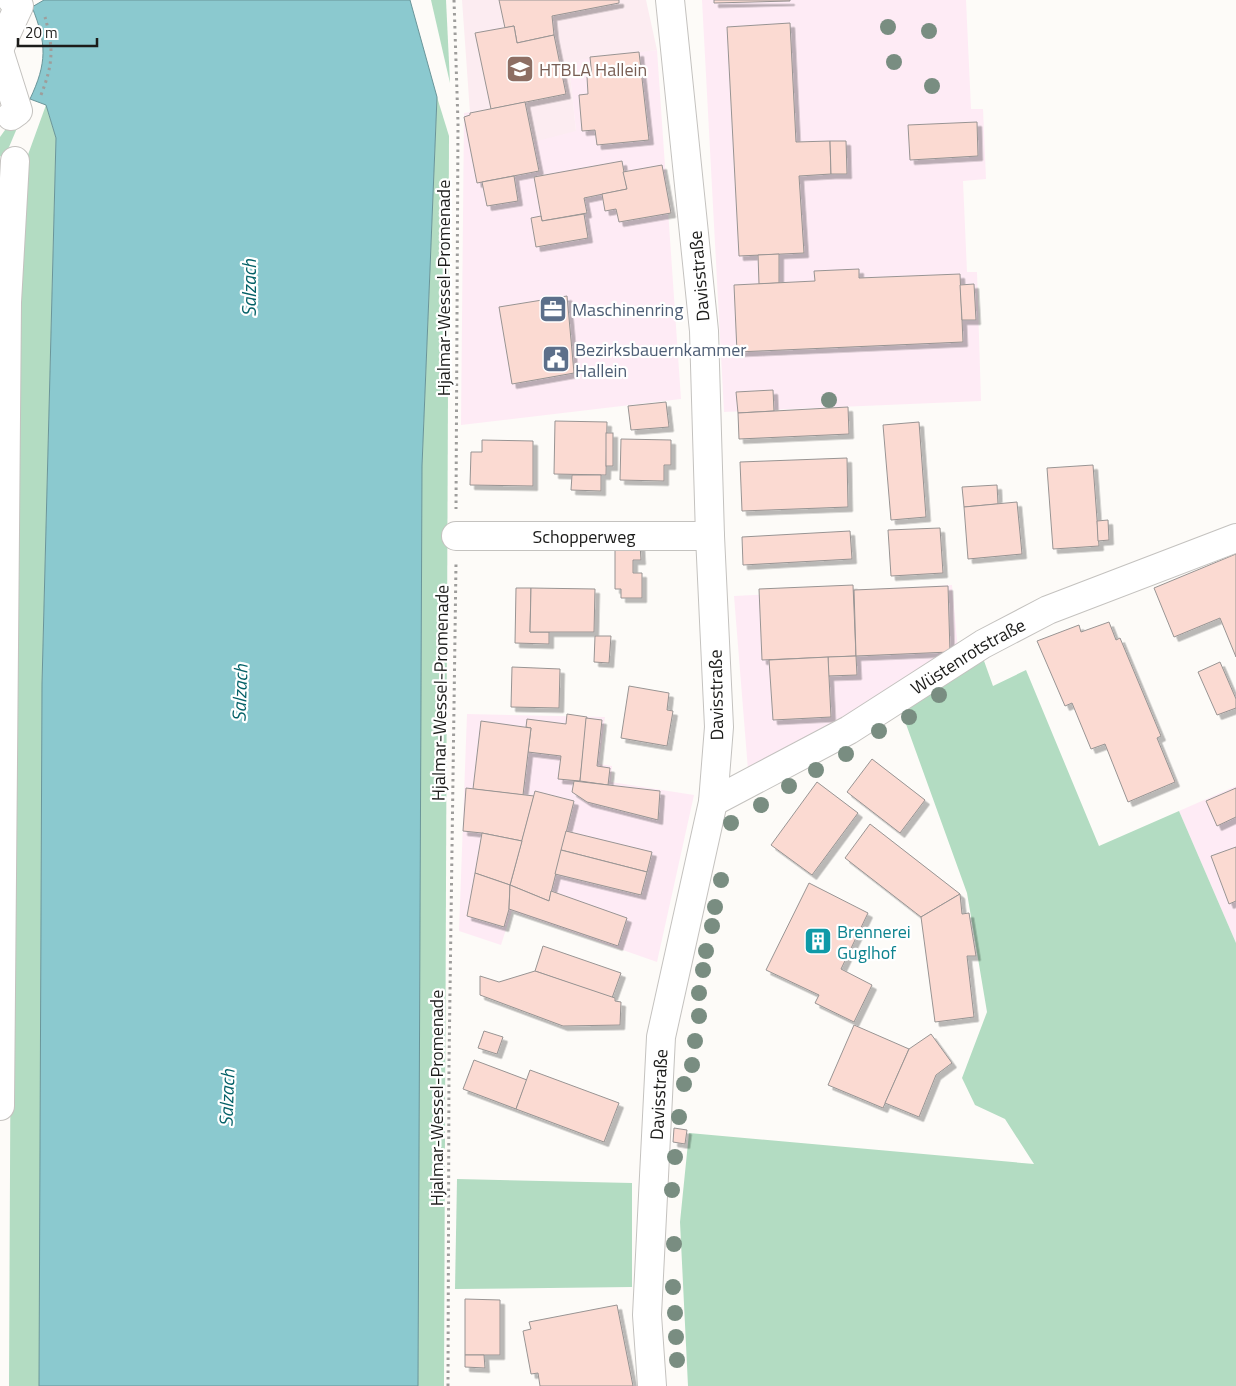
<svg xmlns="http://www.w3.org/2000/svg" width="1236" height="1386" viewBox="0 0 1236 1386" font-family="'Titillium Web',sans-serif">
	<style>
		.commercial { fill: #feebf5 }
		.education { fill: #fcecf1 }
		.green { fill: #b3dcc2 }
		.water { fill: #8bc9cf; stroke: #6a9599 }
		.building { fill: #fbdad2; stroke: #989493; filter: url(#shadow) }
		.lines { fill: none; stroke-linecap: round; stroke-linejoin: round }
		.minor-casing { stroke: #c4c2bf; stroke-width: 30 }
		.path { stroke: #9e9d9b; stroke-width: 3; stroke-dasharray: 2.5 4; stroke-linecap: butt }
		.minor { stroke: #fff; stroke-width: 28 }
		.tree { fill: #798d81 }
		.labels { text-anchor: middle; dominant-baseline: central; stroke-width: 4.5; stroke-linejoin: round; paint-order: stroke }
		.education-label { font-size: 18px; fill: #785e54; stroke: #fff; text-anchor: start }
		.street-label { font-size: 18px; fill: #1c1c1a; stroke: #fff }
		.service-label { font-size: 18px; fill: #4e5e75; stroke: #fff; text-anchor: start }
		.culture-label { font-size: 18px; fill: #0d838f; stroke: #fff; text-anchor: start }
		.water-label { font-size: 19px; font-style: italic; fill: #036067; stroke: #fff }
	</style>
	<defs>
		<filter id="shadow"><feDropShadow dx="4.5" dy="4.5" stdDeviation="0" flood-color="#0004"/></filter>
	</defs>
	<rect width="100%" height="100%" fill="#fdfbf8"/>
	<g class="commercial">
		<polygon points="702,0 966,0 971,109 983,109 986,179 963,181 967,272 977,272 981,401 724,412"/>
		<polygon points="657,50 681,399 461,425 464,113 491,109 576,131 570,74 575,64 580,60 590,57"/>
		<polygon points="952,585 958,651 841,724 748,770 734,596"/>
		<polygon points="467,714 605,717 599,764 612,766 611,782 694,795 657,962 512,911 501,945 459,931"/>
		<polygon points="1236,786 1236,943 1179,811"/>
	</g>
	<polygon class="education" points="462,0 646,0 657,50 580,60 570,74 576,131 533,142 525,102 470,113"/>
	<g class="green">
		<polygon points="431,0 446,0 450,83"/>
		<polygon points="437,97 449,136 444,1386 418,1386 422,466"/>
		<polygon points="46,105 56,138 42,684 39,1386 9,1386 12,750 21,174"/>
		<polygon points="20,121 4,159 0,156 0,137 10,123"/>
		<polygon points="983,658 993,686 1026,670 1099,846 1179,811 1236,943 1236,1386 688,1386 680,1222 689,1133 1034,1164 1005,1119 975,1105 962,1078 987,1012 967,893 902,713"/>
		<polygon points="457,1179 632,1183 632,1287 455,1289"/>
	</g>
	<path class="water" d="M44,0H410L437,97L422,466L418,1386H39L42,684L56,138L46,105L30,99C47,63 47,44 32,7Z"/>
	<g class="building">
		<polygon points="499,0 619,0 619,3 552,16 554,35 517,43 514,26 505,28"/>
		<polygon points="714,0 790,0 790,1 714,3"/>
		<polygon points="790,23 796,142 830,141 831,174 799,176 804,253 739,256 727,27"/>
		<polygon points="514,26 517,43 554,35 566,94 491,109 475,33"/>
		<polygon points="639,52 649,140 597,145 595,130 582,131 579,95 588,94 587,77 592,77 590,57"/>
		<polygon points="525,102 539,171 477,183 464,117 470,115 470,113"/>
		<polygon points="977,122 978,156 910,160 908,125"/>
		<polygon points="830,141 846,141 847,174 831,174"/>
		<polygon points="622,161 627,189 584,198 587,213 542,221 534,177"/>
		<polygon points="662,165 671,213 619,222 616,209 605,211 602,194 627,189 623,172"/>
		<polygon points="514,176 518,201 487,206 482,182"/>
		<polygon points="584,214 588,238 536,247 531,218 541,216 542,221"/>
		<polygon points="779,254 779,283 759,284 758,255"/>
		<polygon points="859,269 859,278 960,274 963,342 737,352 734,285 815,281 814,271"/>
		<polygon points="974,284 976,320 962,320 960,285"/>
		<polygon points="567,296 574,373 512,384 499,307"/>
		<polygon points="773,390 774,411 738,413 736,392"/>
		<polygon points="666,402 669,427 631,430 628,406"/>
		<polygon points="848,407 849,434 739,439 738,413"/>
		<polygon points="555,421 607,422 606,475 554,474"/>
		<polygon points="919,422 926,517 891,520 883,425"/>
		<rect x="606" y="433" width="7" height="33"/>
		<polygon points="621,439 671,440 671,465 664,465 664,481 620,480"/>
		<polygon points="482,440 533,441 533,486 470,485 471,452 482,452"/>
		<polygon points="847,458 848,507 742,511 740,462"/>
		<polygon points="1093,465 1099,546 1053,549 1047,468"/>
		<polygon points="572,475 601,475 601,491 571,490"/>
		<polygon points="997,485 998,504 964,507 962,487"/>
		<polygon points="1017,502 1022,554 968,559 964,507"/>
		<polygon points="1108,520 1109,540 1098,541 1097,521"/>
		<polygon points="940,528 943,573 891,576 888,530"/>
		<polygon points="850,531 852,559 743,565 742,537"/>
		<polygon points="615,544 640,544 641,560 633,560 633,573 642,573 642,598 621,598 621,589 615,589"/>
		<polygon points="1236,554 1236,657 1220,618 1174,637 1154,588"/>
		<polygon points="853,585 856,656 762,660 759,589"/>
		<polygon points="948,586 950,652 856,656 854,590"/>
		<polygon points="516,588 531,588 530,632 549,632 549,644 515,643"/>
		<polygon points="531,588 595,589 594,632 530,632"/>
		<polygon points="1109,622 1116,640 1120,638 1161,736 1157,738 1175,782 1128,802 1105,744 1091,749 1072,703 1065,706 1037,641 1079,625 1081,632"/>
		<polygon points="595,636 611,636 609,663 594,662"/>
		<polygon points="856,656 857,675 828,676 828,657"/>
		<polygon points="828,657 831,717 773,720 769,660"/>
		<polygon points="1220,662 1236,699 1236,708 1217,715 1198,672"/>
		<polygon points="512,667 560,669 559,708 511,707"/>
		<polygon points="629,686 669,693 667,710 673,711 667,746 621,738"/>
		<polygon points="567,714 587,717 580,781 558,779 561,756 528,752 531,728 526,727 527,719 566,724"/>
		<polygon points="586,718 602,720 597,766 610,768 608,785 580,781"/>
		<polygon points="481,721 531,728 523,795 473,789"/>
		<polygon points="872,759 925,800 900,833 847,792"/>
		<polygon points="574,781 660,791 658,820 587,802 572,792"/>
		<polygon points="817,782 858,813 812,875 771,845"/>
		<polygon points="466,788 534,796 522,841 482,833 463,831"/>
		<polygon points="1236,788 1236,817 1217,826 1206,801"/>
		<polygon points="535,791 574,801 549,901 510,885"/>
		<polygon points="870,824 960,894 921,917 845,858"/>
		<polygon points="566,831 652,852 647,872 561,850"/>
		<polygon points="482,833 522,841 510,885 475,873"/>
		<polygon points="1236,847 1236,901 1229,904 1211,856"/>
		<polygon points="561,850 647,872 641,895 555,874"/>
		<polygon points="475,873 510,885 509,909 504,927 467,916"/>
		<polygon points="809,883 868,913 841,969 872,985 854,1022 815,1003 819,995 766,970"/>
		<polygon points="510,885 549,901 551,891 627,918 618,946 509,909"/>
		<polygon points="960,894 962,914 969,913 976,956 967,956 974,1017 935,1022 921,917"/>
		<polygon points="543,946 621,973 612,998 535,971"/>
		<polygon points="535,971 615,998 615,1001 621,1002 620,1025 563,1026 480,995 480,976 499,982"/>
		<polygon points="854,1025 909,1049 883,1108 828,1085"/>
		<polygon points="484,1031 503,1037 497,1054 478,1048"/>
		<polygon points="931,1034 952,1063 936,1075 919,1117 885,1103 909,1049"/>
		<polygon points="474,1060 527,1080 516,1109 463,1089"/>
		<polygon points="530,1070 619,1103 604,1142 516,1109"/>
		<polygon points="674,1128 687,1130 685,1144 673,1142"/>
		<polygon points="465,1299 500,1300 500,1355 465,1355"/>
		<polygon points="617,1305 633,1386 540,1386 538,1373 531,1374 523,1331 531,1329 529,1322"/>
		<polygon points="465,1355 484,1355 485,1368 465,1367"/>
	</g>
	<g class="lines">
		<g class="minor-casing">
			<g id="minor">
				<polyline points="0,47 19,6 12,0"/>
				<polyline points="0,54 18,111 11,116"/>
				<path id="s1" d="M456,536H710"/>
				<path id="s2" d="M713,802L849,730L983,644L1048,610L1236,538"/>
				<polyline points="0,1106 7,302 15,161"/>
				<path id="s3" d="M652,1386L647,1315L661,1037L713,802L719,727L710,536L704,331L670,0"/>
			</g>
		</g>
		<g class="path">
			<polyline points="454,0 458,123 456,509"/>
			<path d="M41,95C53,64 54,49 45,17"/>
			<polyline points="448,1386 449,1064 456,563"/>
		</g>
		<use href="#minor" class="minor"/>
	</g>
	<g class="tree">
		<circle cx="888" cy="27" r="8"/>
		<circle cx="929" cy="31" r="8"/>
		<circle cx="894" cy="62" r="8"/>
		<circle cx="932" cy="86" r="8"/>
		<circle cx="829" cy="400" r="8"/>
		<circle cx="939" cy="695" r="8"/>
		<circle cx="909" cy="717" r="8"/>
		<circle cx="879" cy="731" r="8"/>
		<circle cx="846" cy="754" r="8"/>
		<circle cx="816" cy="770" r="8"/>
		<circle cx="789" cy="786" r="8"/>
		<circle cx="761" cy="805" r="8"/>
		<circle cx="731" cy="823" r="8"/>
		<circle cx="721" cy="880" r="8"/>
		<circle cx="715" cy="907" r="8"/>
		<circle cx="712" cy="926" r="8"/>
		<circle cx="706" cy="951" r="8"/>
		<circle cx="703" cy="970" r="8"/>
		<circle cx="699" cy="993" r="8"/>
		<circle cx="699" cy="1016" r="8"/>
		<circle cx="695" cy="1041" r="8"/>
		<circle cx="692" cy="1065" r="8"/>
		<circle cx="684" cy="1084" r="8"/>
		<circle cx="679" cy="1117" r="8"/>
		<circle cx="675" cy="1157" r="8"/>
		<circle cx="672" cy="1190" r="8"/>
		<circle cx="674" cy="1244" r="8"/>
		<circle cx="673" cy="1287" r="8"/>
		<circle cx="675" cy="1313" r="8"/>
		<circle cx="676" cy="1337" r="8"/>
		<circle cx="677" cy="1360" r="8"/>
	</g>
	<defs>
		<g id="school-square" transform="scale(1.4375)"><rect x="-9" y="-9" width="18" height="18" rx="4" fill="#8d6e63" stroke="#fff"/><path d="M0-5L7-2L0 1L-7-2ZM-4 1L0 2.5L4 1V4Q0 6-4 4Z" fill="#fff"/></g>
		<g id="office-square" transform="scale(1.4375)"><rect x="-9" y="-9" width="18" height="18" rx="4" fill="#5c6f8a" stroke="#fff"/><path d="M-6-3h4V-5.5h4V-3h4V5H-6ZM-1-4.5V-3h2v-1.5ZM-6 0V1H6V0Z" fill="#fff"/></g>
		<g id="civic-square" transform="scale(1.4375)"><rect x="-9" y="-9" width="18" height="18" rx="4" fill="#5c6f8a" stroke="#fff"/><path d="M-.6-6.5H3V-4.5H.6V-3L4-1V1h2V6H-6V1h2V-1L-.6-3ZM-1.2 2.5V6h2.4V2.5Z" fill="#fff"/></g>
		<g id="building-square" transform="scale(1.4375)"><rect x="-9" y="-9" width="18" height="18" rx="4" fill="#0f9aa8" stroke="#fff"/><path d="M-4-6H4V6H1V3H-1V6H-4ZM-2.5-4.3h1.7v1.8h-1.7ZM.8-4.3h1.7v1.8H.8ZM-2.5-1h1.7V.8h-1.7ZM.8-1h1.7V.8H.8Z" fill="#fff"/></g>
	</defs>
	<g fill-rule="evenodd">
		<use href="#school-square" x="520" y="69"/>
		<use href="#office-square" x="553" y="309"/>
		<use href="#civic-square" x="556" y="359"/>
		<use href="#building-square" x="818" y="941"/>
	</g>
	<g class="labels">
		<g class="education-label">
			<text x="539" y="69">HTBLA Hallein</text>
		</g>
		<g class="street-label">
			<text transform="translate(699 276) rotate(-95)">Davisstraße</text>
			<text transform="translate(443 288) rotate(-90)">Hjalmar-Wessel-Promenade</text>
			<text stroke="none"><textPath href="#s1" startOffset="128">Schopperweg</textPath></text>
			<text stroke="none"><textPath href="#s2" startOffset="294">Wüstenrotstraße</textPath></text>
			<text transform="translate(440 693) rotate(-89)">Hjalmar-Wessel-Promenade</text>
			<text transform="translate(716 695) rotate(-91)">Davisstraße</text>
			<text stroke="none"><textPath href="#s3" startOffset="292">Davisstraße</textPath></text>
			<text transform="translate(436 1098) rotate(-90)">Hjalmar-Wessel-Promenade</text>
		</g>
		<g class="service-label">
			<text x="572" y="309">Maschinenring</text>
			<text x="575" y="349">Bezirksbauernkammer<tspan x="575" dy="21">Hallein</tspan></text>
		</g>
		<g class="culture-label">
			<text x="837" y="931">Brennerei<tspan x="837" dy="21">Guglhof</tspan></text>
		</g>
		<g class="water-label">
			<text transform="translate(248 288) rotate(-90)">Salzach</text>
			<text transform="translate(239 693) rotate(-88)">Salzach</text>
			<text transform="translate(226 1098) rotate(-88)">Salzach</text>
		</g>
	</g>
	<path d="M18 38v8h79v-8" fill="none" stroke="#1c1c1a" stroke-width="2.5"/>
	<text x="25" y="38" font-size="15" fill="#1c1c1a" stroke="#ffffff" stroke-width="4" paint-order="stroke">20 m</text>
</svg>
